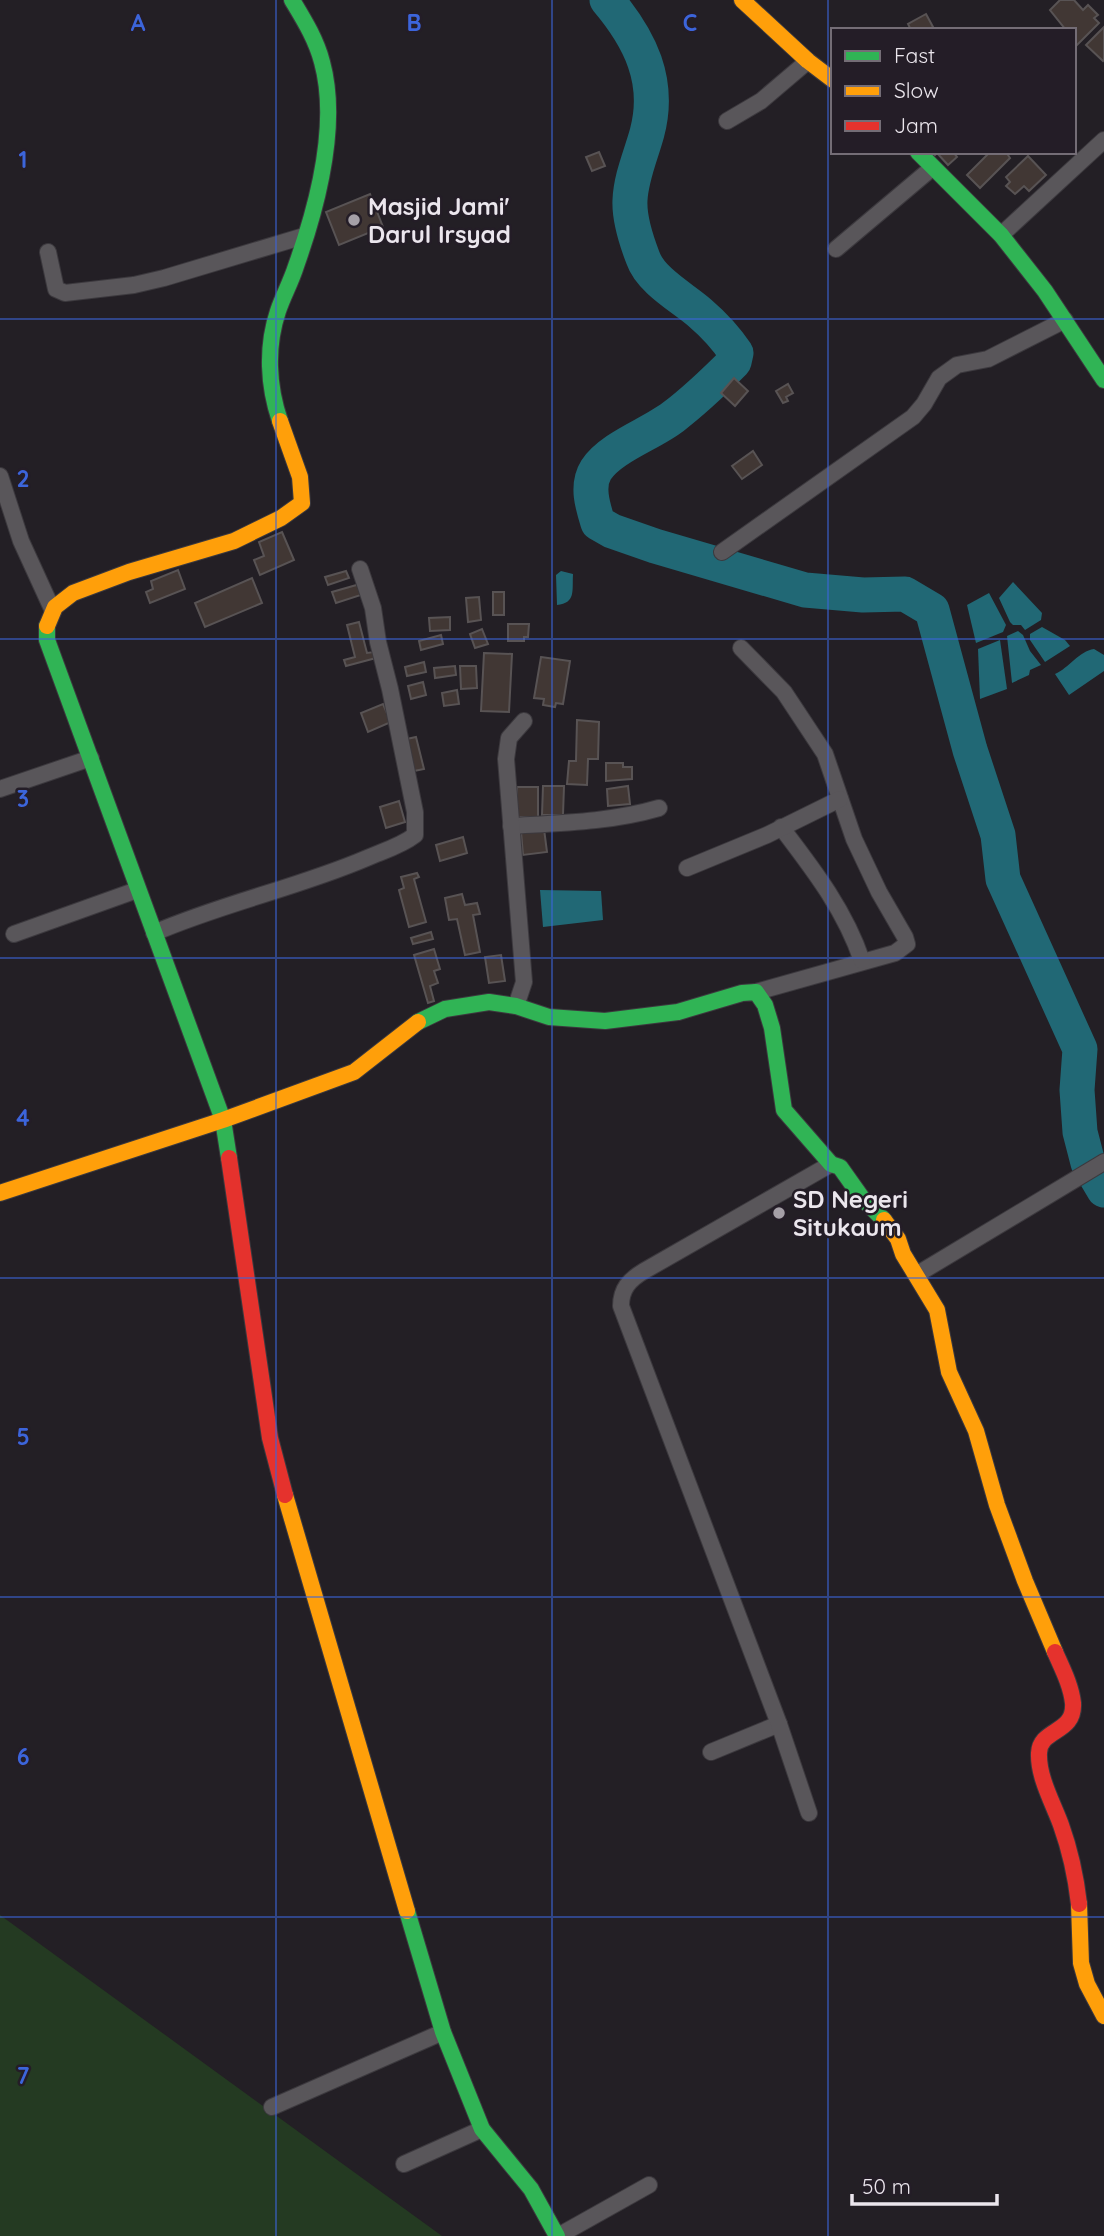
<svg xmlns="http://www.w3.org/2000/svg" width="1104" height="2236" viewBox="0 0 1104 2236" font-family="Quicksand,sans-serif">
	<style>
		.green { fill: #243a22 }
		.water { fill: #216875 }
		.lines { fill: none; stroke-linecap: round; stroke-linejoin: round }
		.river { stroke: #216875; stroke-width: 35 }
		.building { fill: #413734; stroke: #585354; stroke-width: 2 }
		.street-casing { stroke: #3c393e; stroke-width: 18 }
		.fast-casing { stroke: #3c393e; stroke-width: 18 }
		.slow-casing { stroke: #3c393e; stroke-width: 18 }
		.jam-casing { stroke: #3c393e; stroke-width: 18 }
		.street { stroke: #59565a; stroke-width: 16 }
		.fast { stroke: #30b455; stroke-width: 16 }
		.slow { stroke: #ff9f0a; stroke-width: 16 }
		.jam { stroke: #e5322d; stroke-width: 16 }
		.grid { fill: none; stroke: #3c65db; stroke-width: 2; stroke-opacity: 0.55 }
		.poi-dot { fill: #a5a0a7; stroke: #241d27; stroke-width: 2.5 }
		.labels { text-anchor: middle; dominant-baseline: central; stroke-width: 5; stroke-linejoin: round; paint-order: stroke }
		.poi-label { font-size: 24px; font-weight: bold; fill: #ebe6ed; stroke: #241d27; text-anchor: start }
		.grid-label { font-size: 23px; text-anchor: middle; font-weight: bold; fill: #3c65db; stroke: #241d27; stroke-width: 5; stroke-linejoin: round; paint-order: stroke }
	</style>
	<rect width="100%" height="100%" fill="#231f25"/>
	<polygon class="green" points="0,1915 442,2236 0,2236"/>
	<g class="water">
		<path d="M561,571L573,574C572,591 576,603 557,605L556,575Z"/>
		<polygon points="1013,582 1042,613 1041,620 1025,630 1021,625 1013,625 1010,622 999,598"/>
		<polygon points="989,593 1006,625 1003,632 976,643 967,605"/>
		<polygon points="1042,627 1065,640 1070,646 1045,662 1030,640 1030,634"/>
		<polygon points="1018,631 1023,635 1030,651 1041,665 1030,670 1029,675 1012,683 1007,636"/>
		<polygon points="1000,640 1007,689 980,699 978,649"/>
		<path d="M1094,649L1104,655V671L1069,695L1055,674C1069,668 1079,651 1094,649Z"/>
		<polygon points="540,890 601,891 603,920 543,927"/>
	</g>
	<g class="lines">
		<path class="river" d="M607,0C640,39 661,81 647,133C641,155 631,177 630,200C629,219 636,240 643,258C651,281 683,298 700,313C714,325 726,338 736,353L734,362C715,381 694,401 673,417C651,434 611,447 596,470C586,486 593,507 598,523L612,531L655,546L805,590L863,595L905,594L932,610L970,750L998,835L1003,879L1080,1049L1077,1090L1080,1132L1088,1163L1104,1190"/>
	</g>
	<g class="building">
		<polygon points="1060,0 1074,0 1083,10 1088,5 1098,15 1094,18 1099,23 1075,47 1074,30 1066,30 1050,10"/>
		<polygon points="926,14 933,27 928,30 911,30 908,24"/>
		<polygon points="1104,27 1104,60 1103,61 1086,45"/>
		<polygon points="599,152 605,166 592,171 586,157"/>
		<polygon points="929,152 953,152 957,157 948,165 937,153 933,157"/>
		<polygon points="990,152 1011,152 1008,155 1010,158 980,188 967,175"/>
		<polygon points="1028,156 1046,175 1029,191 1024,186 1015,194 1006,186 1010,182 1006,177"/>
		<polygon points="370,194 383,227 339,245 326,212"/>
		<polygon points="734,378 748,391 735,406 721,393"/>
		<polygon points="788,384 793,393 786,397 788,401 783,403 776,391"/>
		<polygon points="753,451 762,465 742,479 732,466"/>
		<polygon points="282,532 294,560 260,575 254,560 264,556 259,542"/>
		<polygon points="178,570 185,589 150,603 146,592 153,589 151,581"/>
		<polygon points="346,571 349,578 328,585 325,577"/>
		<polygon points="252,578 262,603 205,627 195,603"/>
		<polygon points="360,584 364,594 336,603 332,592"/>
		<rect x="493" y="592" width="11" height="23"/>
		<polygon points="479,597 481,620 468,622 466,598"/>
		<polygon points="450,617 450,630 430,631 429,618"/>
		<polygon points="359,622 367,653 374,652 376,658 346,666 344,660 355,657 347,625"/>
		<polygon points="508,624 529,624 528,637 524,637 524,641 508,641"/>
		<polygon points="482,629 488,644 475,648 470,634"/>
		<polygon points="441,635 443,644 421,650 419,641"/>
		<polygon points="484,653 512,654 509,712 481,711"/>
		<polygon points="541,657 570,661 563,704 556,703 555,707 543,705 544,699 534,698"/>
		<polygon points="424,662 426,672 407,676 405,667"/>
		<polygon points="455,666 456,675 435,678 434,668"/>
		<polygon points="460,666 476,666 477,688 461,689"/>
		<polygon points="423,682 426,695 411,699 408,686"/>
		<polygon points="457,690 459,704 444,706 442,693"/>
		<polygon points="383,704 391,722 368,732 361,713"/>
		<polygon points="577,720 599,722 598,759 588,759 587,785 567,784 569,761 576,761"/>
		<polygon points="416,737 424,769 409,772 402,740"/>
		<polygon points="606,763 623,763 623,767 632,767 632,779 606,781"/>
		<polygon points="543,786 564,786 563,815 542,815"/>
		<polygon points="628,786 630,804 608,806 607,789"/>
		<polygon points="517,787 538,787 538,817 516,817"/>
		<polygon points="399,801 405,822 386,828 380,807"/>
		<polygon points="544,829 547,852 523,855 521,832"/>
		<polygon points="463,837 467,853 440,861 436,845"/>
		<polygon points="417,873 419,877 414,879 426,922 409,927 399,890 404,888 401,877"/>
		<polygon points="462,894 465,905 477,903 480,914 473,915 480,952 465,955 457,919 449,920 445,898"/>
		<polygon points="431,932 433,939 413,944 411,938"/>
		<polygon points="434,949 440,969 434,971 438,983 430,986 434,1001 428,1003 414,955"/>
		<polygon points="501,955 505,981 489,983 485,957"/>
	</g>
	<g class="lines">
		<g class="street-casing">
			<g id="street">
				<polyline points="727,121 761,101 808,61"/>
				<polyline points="1001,235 1104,140"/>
				<polyline points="836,249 932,168"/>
				<polyline points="48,252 56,289 65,293 134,285 164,278 304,236"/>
				<polyline points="0,476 21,541 53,611"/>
				<polyline points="722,552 913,417 924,404 939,378 957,365 988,359 1065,320"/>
				<polyline points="741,648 784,692 825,754 854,839 879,892 905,937 907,944 895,953 756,992"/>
				<polyline points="0,789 91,758"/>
				<path d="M511,826C561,823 611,822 659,808"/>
				<path d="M781,827C813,869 845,910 862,961"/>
				<polyline points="687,868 767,835 840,799"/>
				<path d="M154,933C223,903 297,888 367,858C383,851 401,846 415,835V812L390,689L378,642L373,608L360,569"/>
				<polyline points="14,934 137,890"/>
				<polyline points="516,1006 524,982 506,759 509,738 524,721"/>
				<polyline points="916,1275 1104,1162"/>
				<polyline points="711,1752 779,1724"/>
				<path d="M809,1813L779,1724L621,1306C621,1289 629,1280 644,1271L831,1164"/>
				<polyline points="272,2107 443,2032"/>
				<polyline points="404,2164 482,2129"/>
				<polyline points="558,2236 649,2185"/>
			</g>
		</g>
		<g class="fast-casing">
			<g id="fast">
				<polyline points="918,152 1001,235 1045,291 1104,380"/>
				<path d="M280,421C268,386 266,347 278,311C283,296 291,282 296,266C317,207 339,124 322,62C316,39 304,20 292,0"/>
				<polyline points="47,626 47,640 223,1120 229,1158"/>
				<polyline points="418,1022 445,1009 489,1002 516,1006 549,1017 605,1021 678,1012 742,993 756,992 765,1005 772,1028 784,1110 831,1164 840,1167 862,1198 884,1220"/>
				<polyline points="407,1911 443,2032 482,2129 531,2189 557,2236"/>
			</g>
		</g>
		<g class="slow-casing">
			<g id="slow">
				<polyline points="742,0 808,61 833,80"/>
				<polyline points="47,626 55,607 73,593 129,572 234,541 281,518 302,503 300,477 280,421"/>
				<polyline points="0,1193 223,1120 354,1072 418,1022"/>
				<polyline points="884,1220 898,1239 903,1254 937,1310 949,1372 976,1431 997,1505 1025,1581 1055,1652"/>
				<polyline points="285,1495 407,1911"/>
				<polyline points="1079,1904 1081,1963 1087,1984 1104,2016"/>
			</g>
		</g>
		<g class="jam-casing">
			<g id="jam">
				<polyline points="229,1158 270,1438 285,1495"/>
				<path d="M1055,1652C1062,1668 1071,1685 1073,1703C1075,1734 1040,1728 1039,1753C1038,1777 1053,1803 1061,1825C1070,1850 1076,1878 1079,1904"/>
			</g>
		</g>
		<use href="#street" class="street"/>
		<use href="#fast" class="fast"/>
		<use href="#slow" class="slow"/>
		<use href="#jam" class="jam"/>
	</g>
	<path class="grid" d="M276,0V2236M552,0V2236M828,0V2236M0,319H1104M0,639H1104M0,958H1104M0,1278H1104M0,1597H1104M0,1917H1104"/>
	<g class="poi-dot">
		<circle cx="354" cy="220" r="7"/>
		<circle cx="779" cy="1213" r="7"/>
	</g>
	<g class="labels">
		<g class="poi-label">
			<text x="368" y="206">Masjid Jami'<tspan x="368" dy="28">Darul Irsyad</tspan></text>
			<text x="793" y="1199">SD Negeri<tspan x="793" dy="28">Situkaum</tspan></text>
		</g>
	</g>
	<g class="grid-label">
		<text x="138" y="31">A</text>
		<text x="414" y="31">B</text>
		<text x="690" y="31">C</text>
		<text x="23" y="168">1</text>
		<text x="23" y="487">2</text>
		<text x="23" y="807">3</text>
		<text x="23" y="1126">4</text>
		<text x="23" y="1445">5</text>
		<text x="23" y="1765">6</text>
		<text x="23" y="2084">7</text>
	</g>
	<rect x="831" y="28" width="245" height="126" fill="#241d27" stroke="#746d76" stroke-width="2"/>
	<rect x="845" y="51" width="35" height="10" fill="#30b455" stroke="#746d76" stroke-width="2"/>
	<text x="894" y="63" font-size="21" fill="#ebe6ed">Fast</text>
	<rect x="845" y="86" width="35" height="10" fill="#ff9f0a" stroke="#746d76" stroke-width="2"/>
	<text x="894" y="98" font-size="21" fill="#ebe6ed">Slow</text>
	<rect x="845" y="121" width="35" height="10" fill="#e5322d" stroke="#746d76" stroke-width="2"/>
	<text x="894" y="133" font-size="21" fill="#ebe6ed">Jam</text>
	<path d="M852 2194v10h145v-10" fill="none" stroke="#ebe6ed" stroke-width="3.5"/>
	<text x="862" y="2194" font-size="21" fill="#ebe6ed" stroke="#241d27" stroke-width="5" paint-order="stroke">50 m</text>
</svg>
